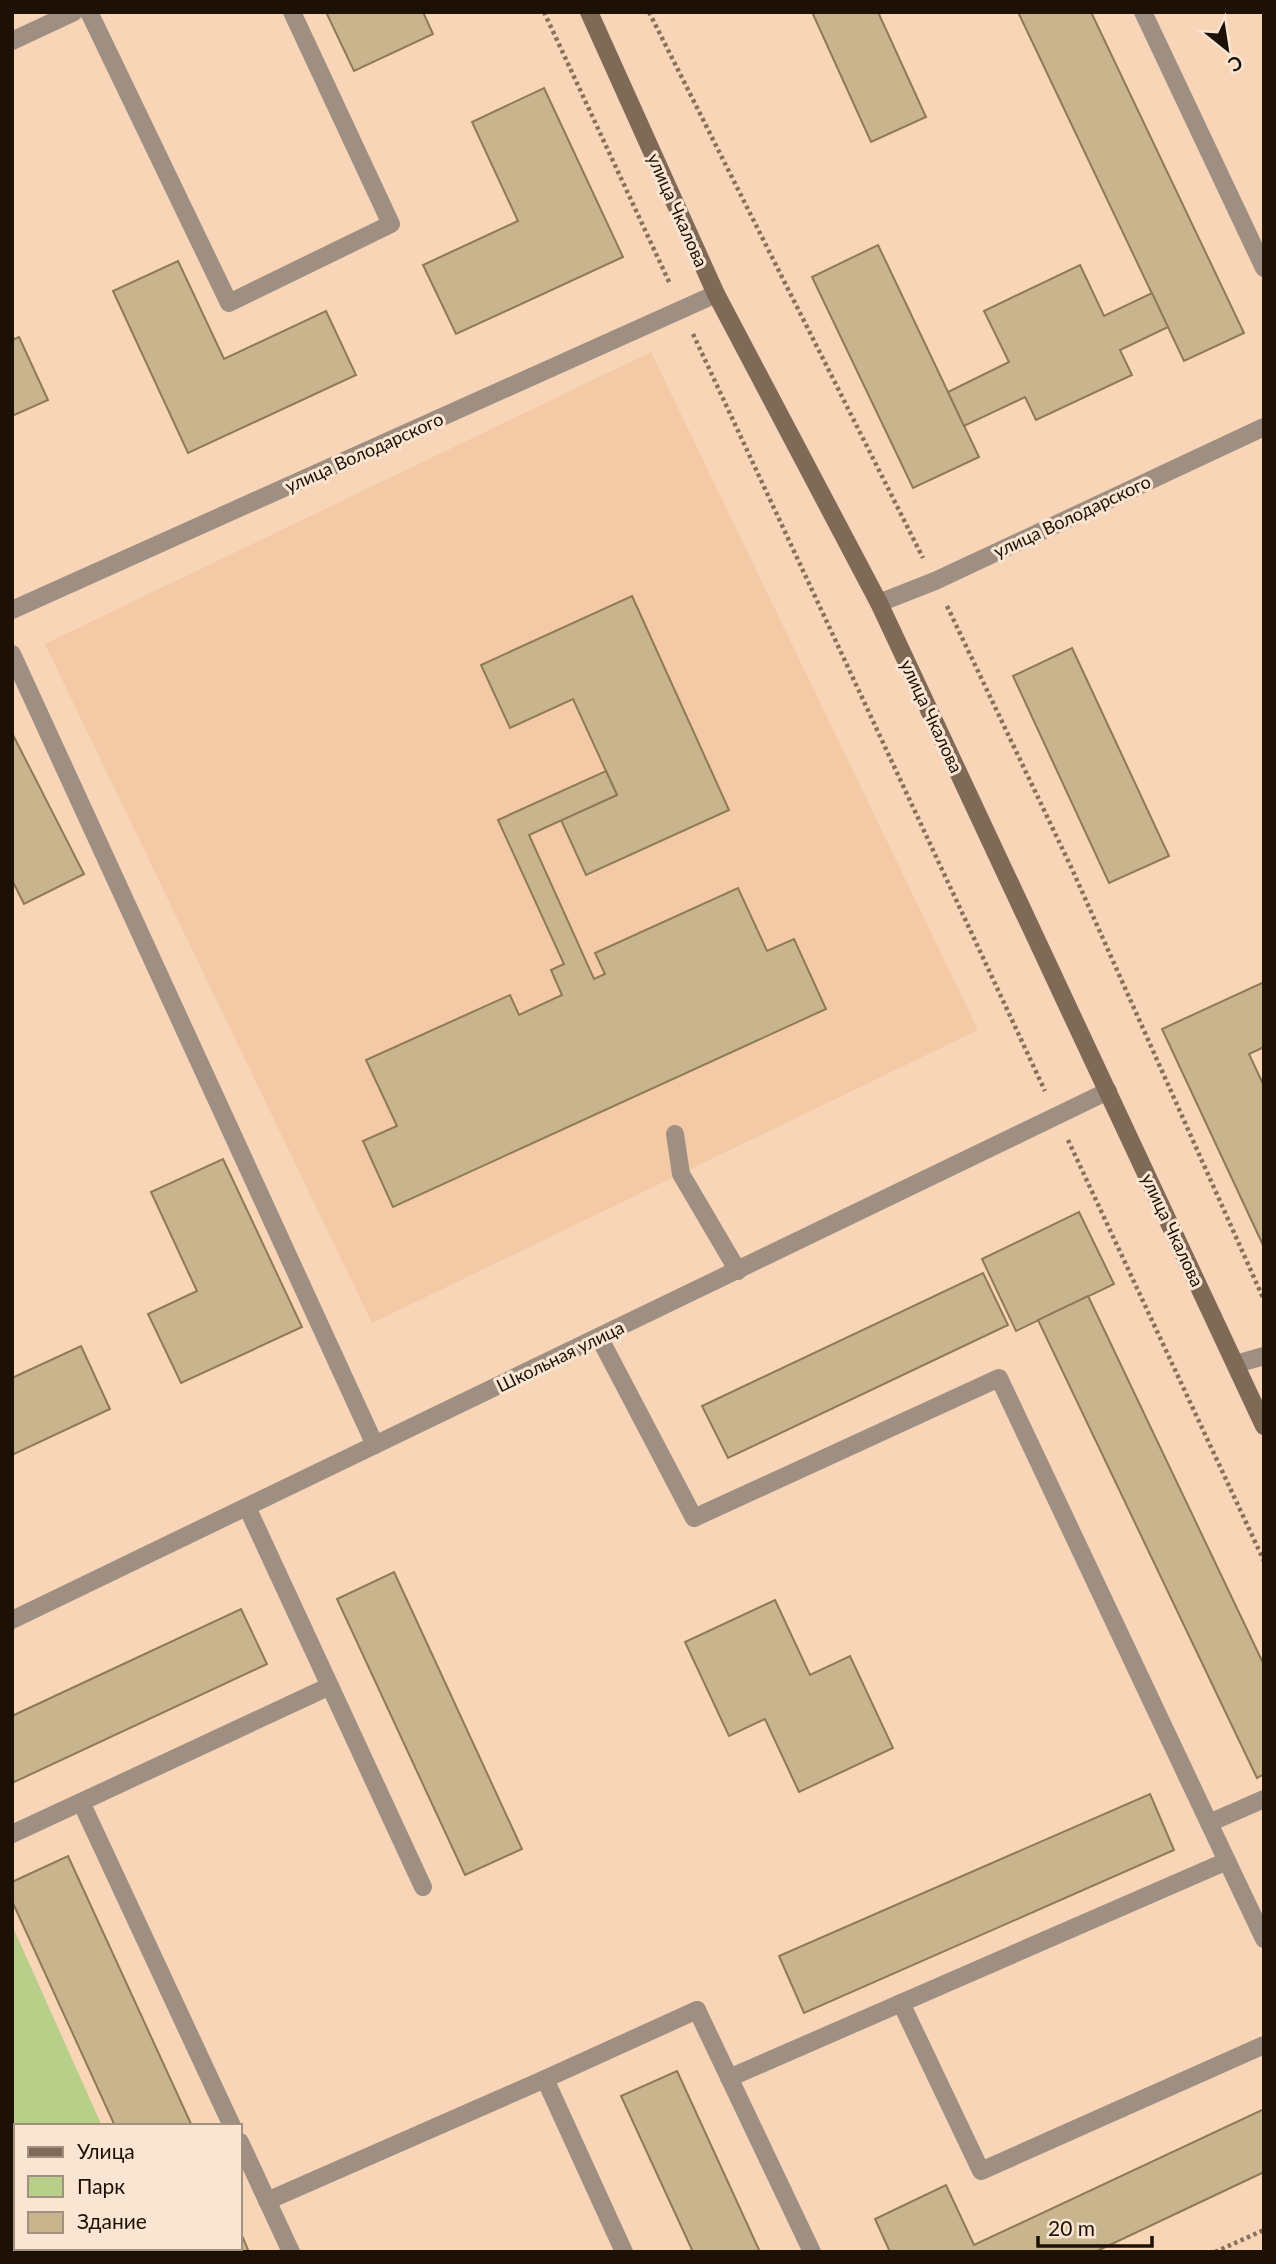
<svg xmlns="http://www.w3.org/2000/svg" width="1276" height="2264" viewBox="0 0 1276 2264" font-family="Lato,sans-serif">
	<style>
		.built { fill: #f3caa5 }
		.green { fill: #b7cf88 }
		.building { fill: #c8b48d; stroke: #8e7b56; stroke-width: 2 }
		.lines { fill: none; stroke-linecap: round; stroke-linejoin: round }
		.path { stroke: #88715c; stroke-width: 4.5; stroke-dasharray: 3.5 3.5; stroke-linecap: butt }
		.lane { stroke: #9e8f82; stroke-width: 18 }
		.street { stroke: #9e8f82; stroke-width: 18 }
		.secondary { stroke: #7f6a57; stroke-width: 18 }
		.labels { text-anchor: middle; dominant-baseline: central; stroke-width: 6; stroke-linejoin: round; paint-order: stroke }
		.street-label { font-size: 18px; fill: #1d1106; stroke: #fae5d2 }
	</style>
	<rect width="100%" height="100%" fill="#f8d5b6"/>
	<polygon class="built" points="651,352 978,1030 372,1323 45,644"/>
	<g class="green">
		<polygon points="12,1925 102,2126 16,2126 16,2210 12,2203"/>
		<polygon points="34,2248 157,2248 159,2252 36,2252"/>
	</g>
	<g class="building">
		<polygon points="326,12 423,12 433,34 354,71"/>
		<polygon points="812,12 878,12 926,117 871,142"/>
		<polygon points="1018,12 1091,12 1244,333 1184,361"/>
		<polygon points="544,88 623,257 456,334 423,265 518,221 472,122"/>
		<polygon points="878,245 979,457 913,488 812,277"/>
		<polygon points="178,261 224,359 326,311 356,375 188,453 113,291"/>
		<polygon points="1080,265 1104,316 1152,293 1168,327 1120,350 1132,375 1036,420 1025,397 964,426 948,392 1009,362 984,311"/>
		<polygon points="19,337 48,400 12,416 12,340"/>
		<polygon points="632,596 729,810 586,875 561,820 617,795 573,699 510,728 481,665"/>
		<polygon points="1072,648 1169,856 1109,883 1013,676"/>
		<polygon points="12,733 84,874 24,904 12,880"/>
		<polygon points="606,771 617,795 529,835 594,979 605,974 595,953 738,888 767,951 794,939 826,1009 393,1207 363,1141 397,1126 366,1060 510,995 519,1015 562,995 551,970 564,964 498,820"/>
		<polygon points="1264,982 1264,1047 1249,1054 1264,1086 1263,1245 1162,1029"/>
		<polygon points="223,1159 302,1327 181,1383 148,1314 197,1291 151,1192"/>
		<polygon points="1079,1212 1114,1284 1016,1331 982,1259"/>
		<polygon points="983,1273 1008,1325 728,1458 702,1406"/>
		<polygon points="1088,1296 1264,1665 1264,1774 1257,1778 1038,1320"/>
		<polygon points="81,1346 110,1409 12,1455 12,1378"/>
		<polygon points="394,1572 522,1849 465,1875 337,1599"/>
		<polygon points="775,1600 810,1675 850,1656 893,1748 799,1792 765,1719 729,1736 685,1642"/>
		<polygon points="241,1609 267,1664 12,1783 12,1716"/>
		<polygon points="1150,1794 1174,1850 804,2013 779,1956"/>
		<polygon points="68,1856 192,2126 115,2126 12,1901 12,1882"/>
		<polygon points="677,2071 760,2252 693,2252 621,2096"/>
		<polygon points="1264,2109 1264,2172 1095,2252 890,2252 875,2219 946,2185 974,2245"/>
		<polygon points="240,2231 249,2252 172,2252 171,2248 240,2248"/>
	</g>
	<g class="lines">
		<g class="path">
			<polyline points="544,12 670,284"/>
			<polyline points="649,12 923,558"/>
			<polyline points="693,334 1045,1091"/>
			<polyline points="947,606 1072,869 1264,1300"/>
			<polyline points="1068,1140 1264,1561"/>
			<polyline points="1215,2252 1264,2230"/>
		</g>
		<g class="lane">
			<polyline points="89,12 229,303 391,224 292,12"/>
			<polyline points="1143,12 1264,268"/>
			<polyline points="12,41 74,12"/>
			<polyline points="675,1134 681,1174 738,1271"/>
			<polyline points="599,1337 694,1518 999,1378 1227,1861 729,2078"/>
			<polyline points="1236,1364 1264,1356"/>
			<polyline points="247,1507 423,1887"/>
			<polyline points="81,1802 330,1686"/>
			<polyline points="1209,1823 1264,1799"/>
			<polyline points="12,1834 81,1802 232,2126"/>
			<polyline points="1227,1861 1264,1939"/>
			<polyline points="901,2003 981,2171 1264,2045"/>
			<polyline points="240,2142 291,2252"/>
			<polyline points="267,2201 545,2079"/>
			<polyline points="624,2252 545,2079 697,2010"/>
		</g>
		<g class="street">
			<polyline points="879,603 935,581 1264,427"/>
			<polyline points="12,610 716,294"/>
			<polyline points="12,654 375,1445"/>
			<polyline points="12,1620 1108,1091"/>
			<polyline points="697,2010 812,2252"/>
		</g>
		<polyline class="secondary" points="589,12 716,294 879,603 1264,1426"/>
	</g>
	<g class="labels">
		<g class="street-label">
			<text transform="translate(678 210) rotate(66)">улица Чкалова</text>
			<text transform="translate(364 452) rotate(-24)">улица Володарского</text>
			<text transform="translate(1072 516) rotate(-25)">улица Володарского</text>
			<text transform="translate(932 716) rotate(65)">улица Чкалова</text>
			<text transform="translate(1173 1230) rotate(65)">улица Чкалова</text>
			<text transform="translate(560 1356) rotate(-26)">Школьная улица</text>
		</g>
	</g>
	<rect width="1276" height="2264" fill="none" stroke="#1d1106" stroke-width="28"/>
	<rect x="14" y="2124" width="228" height="126" fill="#fae5d2" stroke="#a29080" stroke-width="2"/>
	<rect x="28" y="2147" width="35" height="10" fill="#7f6a57" stroke="#a29080" stroke-width="2"/>
	<text x="77" y="2159" font-size="21" fill="#1d1106">Улица</text>
	<rect x="28" y="2176" width="35" height="21" fill="#b7cf88" stroke="#a29080" stroke-width="2"/>
	<text x="77" y="2194" font-size="21" fill="#1d1106">Парк</text>
	<rect x="28" y="2212" width="35" height="21" fill="#c8b48d" stroke="#a29080" stroke-width="2"/>
	<text x="77" y="2229" font-size="21" fill="#1d1106">Здание</text>
	<g transform="translate(1227 49) rotate(150)" stroke="#fae5d2" stroke-width="5" paint-order="stroke">
	<path d="M0-5L12 26L0 18L-12 26Z" fill="#1d1106"/>
	<text y="-10" font-size="19" font-weight="bold" text-anchor="middle" fill="#1d1106">С</text>
	</g>
	<path d="M1038 2236v10h114v-10" fill="none" stroke="#1d1106" stroke-width="3.5"/>
	<text x="1048" y="2236" font-size="21" fill="#1d1106" stroke="#fae5d2" stroke-width="5" paint-order="stroke">20 m</text>
</svg>
